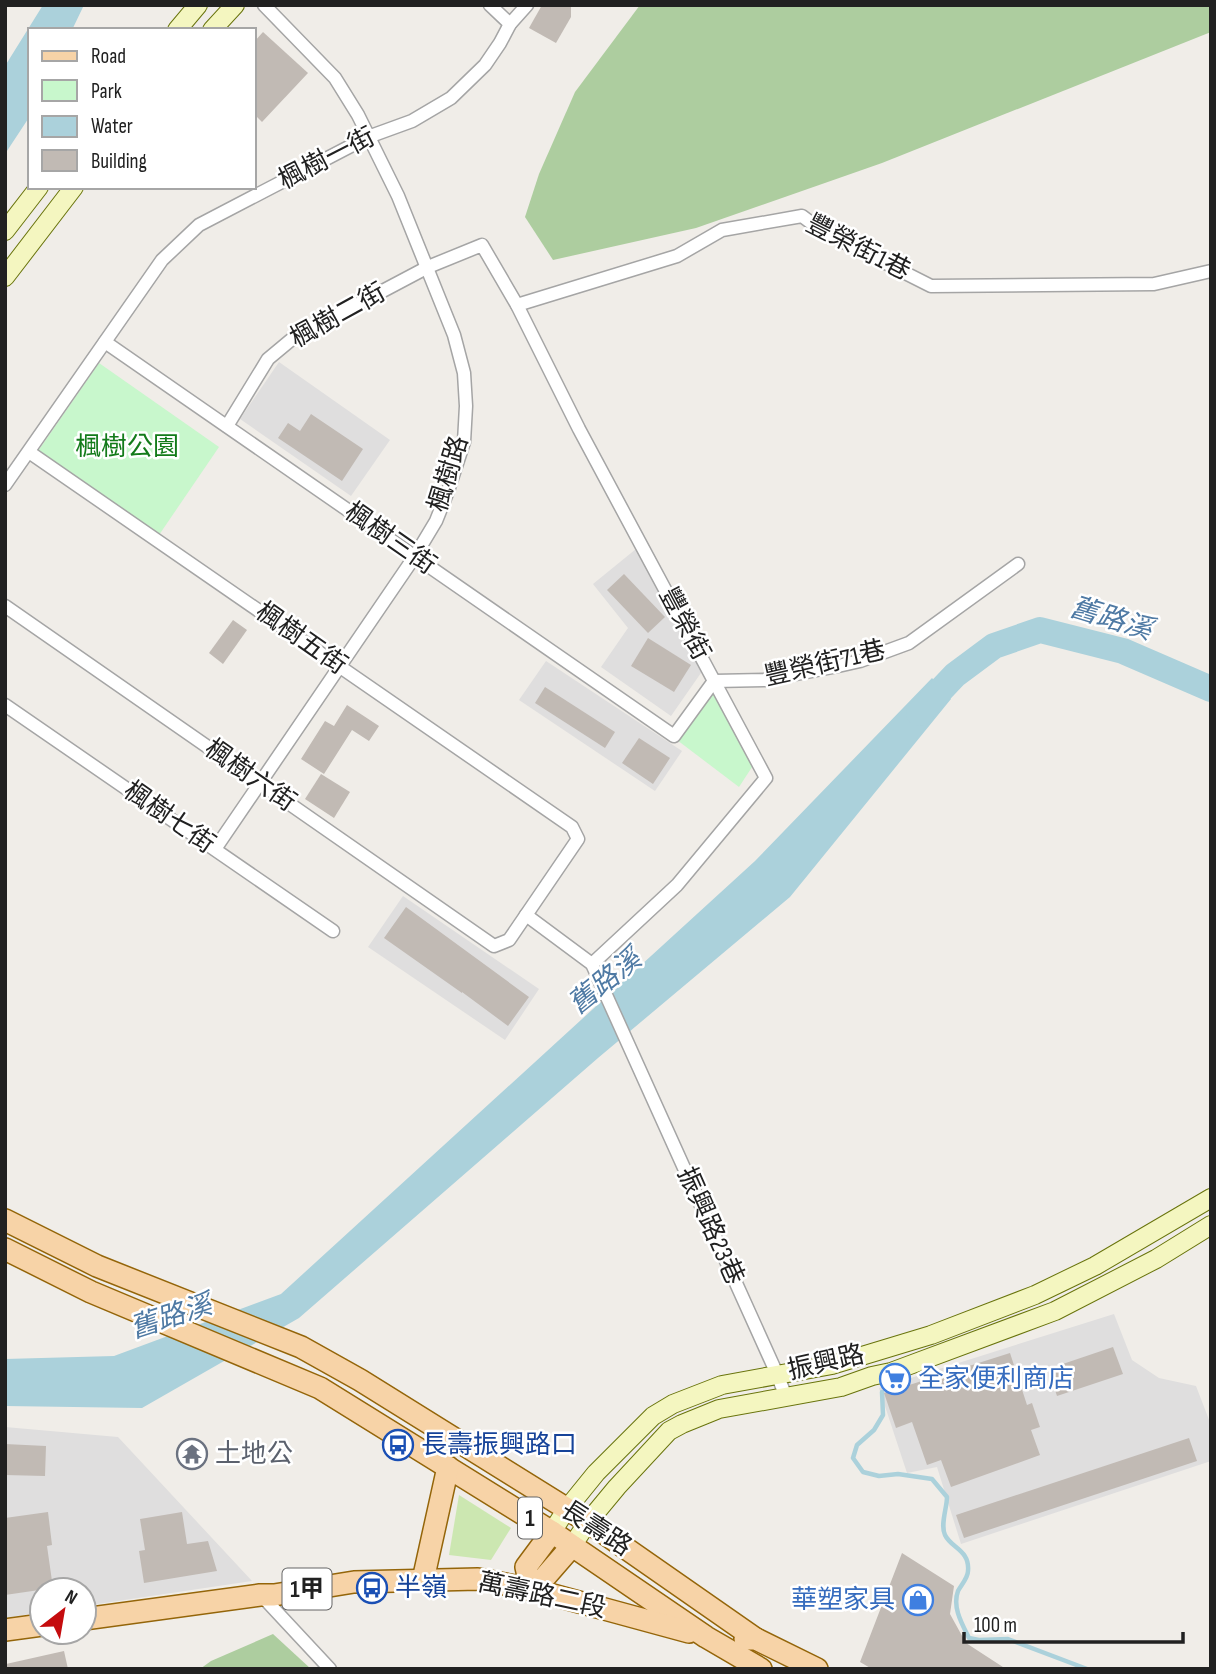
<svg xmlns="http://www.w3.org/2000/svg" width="1216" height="1674" viewBox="0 0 1216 1674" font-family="'Sofia Sans Condensed','Noto Sans TC',sans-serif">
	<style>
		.residential { fill: #dfdede }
		.grass { fill: #cce7b1 }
		.forest { fill: #adcd9f }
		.park { fill: #c8f7cc }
		.water { fill: #abd1db }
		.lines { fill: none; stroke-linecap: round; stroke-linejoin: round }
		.stream { stroke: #abd1db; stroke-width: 4.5 }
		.river { stroke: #abd1db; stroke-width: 26 }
		.building { fill: #c1bab4 }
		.street-casing { stroke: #a5a5a5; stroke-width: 15 }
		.secondary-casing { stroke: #69740c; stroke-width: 20 }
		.primary-casing { stroke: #946509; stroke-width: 24 }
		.street { stroke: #fff; stroke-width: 12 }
		.secondary { stroke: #f4f6c0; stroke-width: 18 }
		.primary { stroke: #f7d3a7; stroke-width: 21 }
		.labels { text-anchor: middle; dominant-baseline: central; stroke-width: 5; stroke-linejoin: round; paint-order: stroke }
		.shield { fill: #fff; stroke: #646464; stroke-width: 2 }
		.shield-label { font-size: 24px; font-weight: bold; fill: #212121 }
		.street-label { font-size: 26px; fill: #212121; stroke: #fff }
		.park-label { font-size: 26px; fill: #137b1a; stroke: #fff }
		.shop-label { font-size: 26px; fill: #366cbe; stroke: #fff; text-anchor: start }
		.transit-label { font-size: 26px; fill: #164399; stroke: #fff; text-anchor: start }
		.worship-label { font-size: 26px; fill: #5b616d; stroke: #fff; text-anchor: start }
		.water-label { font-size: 28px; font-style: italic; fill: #4f7aa4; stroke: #fff }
	</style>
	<rect width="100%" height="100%" fill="#f0ede8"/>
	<g class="residential">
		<polygon points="279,362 390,440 351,496 240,419"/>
		<polygon points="636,549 703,670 671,716 601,667 628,628 593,584"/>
		<polygon points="546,661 682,751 655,791 519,700"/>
		<polygon points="403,896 539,989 505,1040 368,947"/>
		<polygon points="1114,1314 1132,1360 1159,1378 1196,1386 1211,1425 1211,1461 961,1544 937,1467 907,1473 879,1388"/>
		<polygon points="5,1427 118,1437 252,1581 84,1606 84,1590 42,1590 42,1612 5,1618"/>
	</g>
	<polygon class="grass" points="459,1495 511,1528 491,1560 449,1555"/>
	<g class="forest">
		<polygon points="640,5 1211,5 1211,32 882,163 696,228 553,260 525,217 539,174 575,92"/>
		<polygon points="273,1634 311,1669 200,1669 211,1661"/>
	</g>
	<g class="park">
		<polygon points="99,363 219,447 159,535 38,451"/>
		<polygon points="717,685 754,764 739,787 677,740"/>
	</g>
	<g class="water">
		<polygon points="43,5 84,5 72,30 30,30 30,116 5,154 5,66"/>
		<polygon points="932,678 951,699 790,897 598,1058 299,1318 142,1408 5,1406 5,1359 114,1356 281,1294 755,861"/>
	</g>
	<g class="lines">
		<path class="stream" d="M882,1392L883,1415L874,1430L857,1445L853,1458L863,1472L879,1476L898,1474L932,1479L947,1497C947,1508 940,1525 945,1535C951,1548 970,1550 968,1571C968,1578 961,1585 958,1591C952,1607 962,1624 969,1638L979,1640L1008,1639L1087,1669"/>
		<polyline class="river" points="919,713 955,675 994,646 1040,630 1123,651 1211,689"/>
	</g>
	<g class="building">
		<polygon points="542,5 571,5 571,17 556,43 529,28"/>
		<polygon points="263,32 308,73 262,122 254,114 254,42"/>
		<polygon points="311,414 363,449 342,481 278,438 288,423 300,431"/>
		<polygon points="624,574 665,617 648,633 607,590"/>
		<polygon points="233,620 247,630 223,664 209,653"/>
		<polygon points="648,638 691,665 674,692 631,666"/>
		<polygon points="545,687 615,732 605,748 535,703"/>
		<polygon points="347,705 379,726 369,741 352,730 324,774 301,759 325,721 334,726"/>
		<polygon points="639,738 670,758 653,784 622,763"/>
		<polygon points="321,774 350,792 334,818 305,799"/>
		<polygon points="406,907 529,997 508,1026 462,992 462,993 384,938"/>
		<polygon points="1113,1347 1123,1374 1057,1396 1048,1369"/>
		<polygon points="1010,1353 1027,1405 1032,1403 1040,1427 1031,1430 1040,1455 951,1487 941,1460 927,1465 912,1422 896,1428 884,1393"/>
		<polygon points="1189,1438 1197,1461 964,1538 956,1515"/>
		<polygon points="195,1439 207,1449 188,1469 177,1459"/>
		<polygon points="5,1444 46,1446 45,1476 5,1475"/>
		<polygon points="48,1512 52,1545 47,1546 53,1588 5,1595 5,1518"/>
		<polygon points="182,1512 187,1544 208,1541 217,1571 144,1583 139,1551 145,1550 140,1519"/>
		<polygon points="902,1553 954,1586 950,1614 966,1643 1006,1669 872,1669 860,1662"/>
		<polygon points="64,1651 68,1669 7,1669 6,1664"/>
	</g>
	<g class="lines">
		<g class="street-casing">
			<g id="street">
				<polyline points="490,5 510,24"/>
				<polyline points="517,305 677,256 722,230 802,216 822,231 931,286 1154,284 1211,271"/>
				<polyline points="105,342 674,736 714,681 765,680 838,666 860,661 909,643 1018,564"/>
				<polyline points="227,426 268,359 292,339 428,267 482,245 517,305 579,429 766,778 677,885 592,964"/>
				<polyline points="5,485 162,260 199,225 368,137 412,121 451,98 485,65 500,43 510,24 527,5"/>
				<polyline points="5,606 494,946 509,940 578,839 572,827 29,452"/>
				<polyline points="5,705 333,931"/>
				<polyline points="215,849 415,556 436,521 448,491 464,442 466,406 464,373 454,335 398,196 358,115 335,78 264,5"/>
				<polyline points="526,915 592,964 777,1374 786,1397"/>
				<polyline points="261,1595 330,1669"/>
			</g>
		</g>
		<g class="secondary-casing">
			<g id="secondary">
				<polyline points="177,30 198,5"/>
				<polyline points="212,30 235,5"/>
				<polyline points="5,231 39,187"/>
				<polyline points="5,277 74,187"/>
				<polyline points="552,1532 566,1510 596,1473 653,1416 673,1404 722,1385 832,1365 931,1335 1035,1295 1095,1266 1211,1198"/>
				<polyline points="572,1546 588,1522 617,1487 669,1431 682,1424 719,1409 841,1387 872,1376 891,1372 1055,1311 1156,1259 1211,1225"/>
			</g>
		</g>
		<g class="primary-casing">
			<g id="primary">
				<polyline points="5,1220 97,1266 301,1347 360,1380 588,1522 756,1639"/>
				<polyline points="5,1249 91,1292 320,1388 552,1532 706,1637 761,1669"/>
				<polyline points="423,1580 448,1467"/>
				<polyline points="531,1589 526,1567 552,1532"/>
				<polyline points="531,1589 545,1577 572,1546"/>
				<polyline points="84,1619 260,1595 274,1595 354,1582 478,1579 531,1589 689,1632"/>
				<polyline points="5,1630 42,1625"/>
				<polyline points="745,1639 756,1639 817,1669"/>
			</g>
		</g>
		<use href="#street" class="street"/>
		<use href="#secondary" class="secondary"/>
		<use href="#primary" class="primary"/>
	</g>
	<defs>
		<g id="supermarket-ring" transform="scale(1.575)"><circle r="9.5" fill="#fff" stroke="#3f7fe0" stroke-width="1.5"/><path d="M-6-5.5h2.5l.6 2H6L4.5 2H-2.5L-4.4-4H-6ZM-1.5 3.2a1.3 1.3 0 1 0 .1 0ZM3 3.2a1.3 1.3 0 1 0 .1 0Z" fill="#3f7fe0"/></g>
		<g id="bus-ring" transform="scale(1.575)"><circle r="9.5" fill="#fff" stroke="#1a4fb4" stroke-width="1.5"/><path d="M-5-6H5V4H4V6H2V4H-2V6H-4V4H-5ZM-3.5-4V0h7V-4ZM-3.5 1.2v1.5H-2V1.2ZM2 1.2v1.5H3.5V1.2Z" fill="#1a4fb4"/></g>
		<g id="temple-ring" transform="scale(1.575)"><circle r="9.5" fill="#fff" stroke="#6b7280" stroke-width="1.5"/><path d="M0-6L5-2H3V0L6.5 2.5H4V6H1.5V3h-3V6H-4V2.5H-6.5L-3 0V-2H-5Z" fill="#6b7280"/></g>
		<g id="shop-ring" transform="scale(1.575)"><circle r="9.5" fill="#fff" stroke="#3f7fe0" stroke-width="1.5"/><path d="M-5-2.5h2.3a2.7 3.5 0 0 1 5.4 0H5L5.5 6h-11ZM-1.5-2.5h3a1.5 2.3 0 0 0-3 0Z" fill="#3f7fe0"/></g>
	</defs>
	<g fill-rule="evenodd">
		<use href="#supermarket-ring" x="895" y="1379"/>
		<use href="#bus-ring" x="398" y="1445"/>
		<use href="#temple-ring" x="192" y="1454"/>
		<use href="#bus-ring" x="372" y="1588"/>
		<use href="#shop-ring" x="918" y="1600"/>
	</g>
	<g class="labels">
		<g class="shield">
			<rect x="518" y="1497.5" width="24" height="41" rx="5"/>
			<rect x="282.5" y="1568.5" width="49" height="41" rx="5"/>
		</g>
		<g class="shield-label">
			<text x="530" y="1518">1</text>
			<text x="307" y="1589">1甲</text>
		</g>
		<g class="street-label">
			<text transform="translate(327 159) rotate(-27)">楓樹一街</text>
			<text transform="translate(858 248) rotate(27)">豐榮街1巷</text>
			<text transform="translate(338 316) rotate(-29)">楓樹二街</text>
			<text transform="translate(449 474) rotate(-73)">楓樹路</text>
			<text transform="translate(390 539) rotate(35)">楓樹三街</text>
			<text transform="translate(684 624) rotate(62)">豐榮街</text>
			<text transform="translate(301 639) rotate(35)">楓樹五街</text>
			<text transform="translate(825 664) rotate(-13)">豐榮街71巷</text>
			<text transform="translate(250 776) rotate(35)">楓樹六街</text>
			<text transform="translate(169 818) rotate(35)">楓樹七街</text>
			<text transform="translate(710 1226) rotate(66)">振興路23巷</text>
			<text transform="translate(826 1363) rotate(-13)">振興路</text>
			<text transform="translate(596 1529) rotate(33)">長壽路</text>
			<text transform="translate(542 1596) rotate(12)">萬壽路二段</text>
		</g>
		<g class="park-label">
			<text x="127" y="447">楓樹公園</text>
		</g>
		<g class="shop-label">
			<text x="918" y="1379">全家便利商店</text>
			<text x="895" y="1600" text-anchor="end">華塑家具</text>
		</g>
		<g class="transit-label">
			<text x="421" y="1445">長壽振興路口</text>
			<text x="395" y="1588">半嶺</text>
		</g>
		<g class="worship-label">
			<text x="215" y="1454">土地公</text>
		</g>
		<g class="water-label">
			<text transform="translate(1111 619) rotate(17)">舊路溪</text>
			<text transform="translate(605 982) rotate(-39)">舊路溪</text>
			<text transform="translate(171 1317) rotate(-18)">舊路溪</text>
		</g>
	</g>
	<rect width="1216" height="1674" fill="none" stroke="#212121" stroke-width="14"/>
	<rect x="28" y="28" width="228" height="161" fill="#ffffff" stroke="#a6a6a6" stroke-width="2"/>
	<rect x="42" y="51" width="35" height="10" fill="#f7d3a7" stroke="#a6a6a6" stroke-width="2"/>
	<text x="91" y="63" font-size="21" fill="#212121">Road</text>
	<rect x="42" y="80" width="35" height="21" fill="#c8f7cc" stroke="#a6a6a6" stroke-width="2"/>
	<text x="91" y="98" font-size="21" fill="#212121">Park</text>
	<rect x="42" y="116" width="35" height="21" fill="#abd1db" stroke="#a6a6a6" stroke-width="2"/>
	<text x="91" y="133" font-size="21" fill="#212121">Water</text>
	<rect x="42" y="150" width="35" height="21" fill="#c1bab4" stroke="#a6a6a6" stroke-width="2"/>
	<text x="91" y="168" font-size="21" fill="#212121">Building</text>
	<g transform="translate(63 1611) rotate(31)"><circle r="33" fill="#ffffff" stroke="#a6a6a6" stroke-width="2"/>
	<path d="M0-5L12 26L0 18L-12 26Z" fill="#c50c0e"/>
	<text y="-10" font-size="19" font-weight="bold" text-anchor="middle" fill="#212121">N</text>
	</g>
	<path d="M964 1632v10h219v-10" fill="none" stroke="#212121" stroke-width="3.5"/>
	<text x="974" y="1632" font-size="21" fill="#212121" stroke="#ffffff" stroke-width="5" paint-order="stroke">100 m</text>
</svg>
